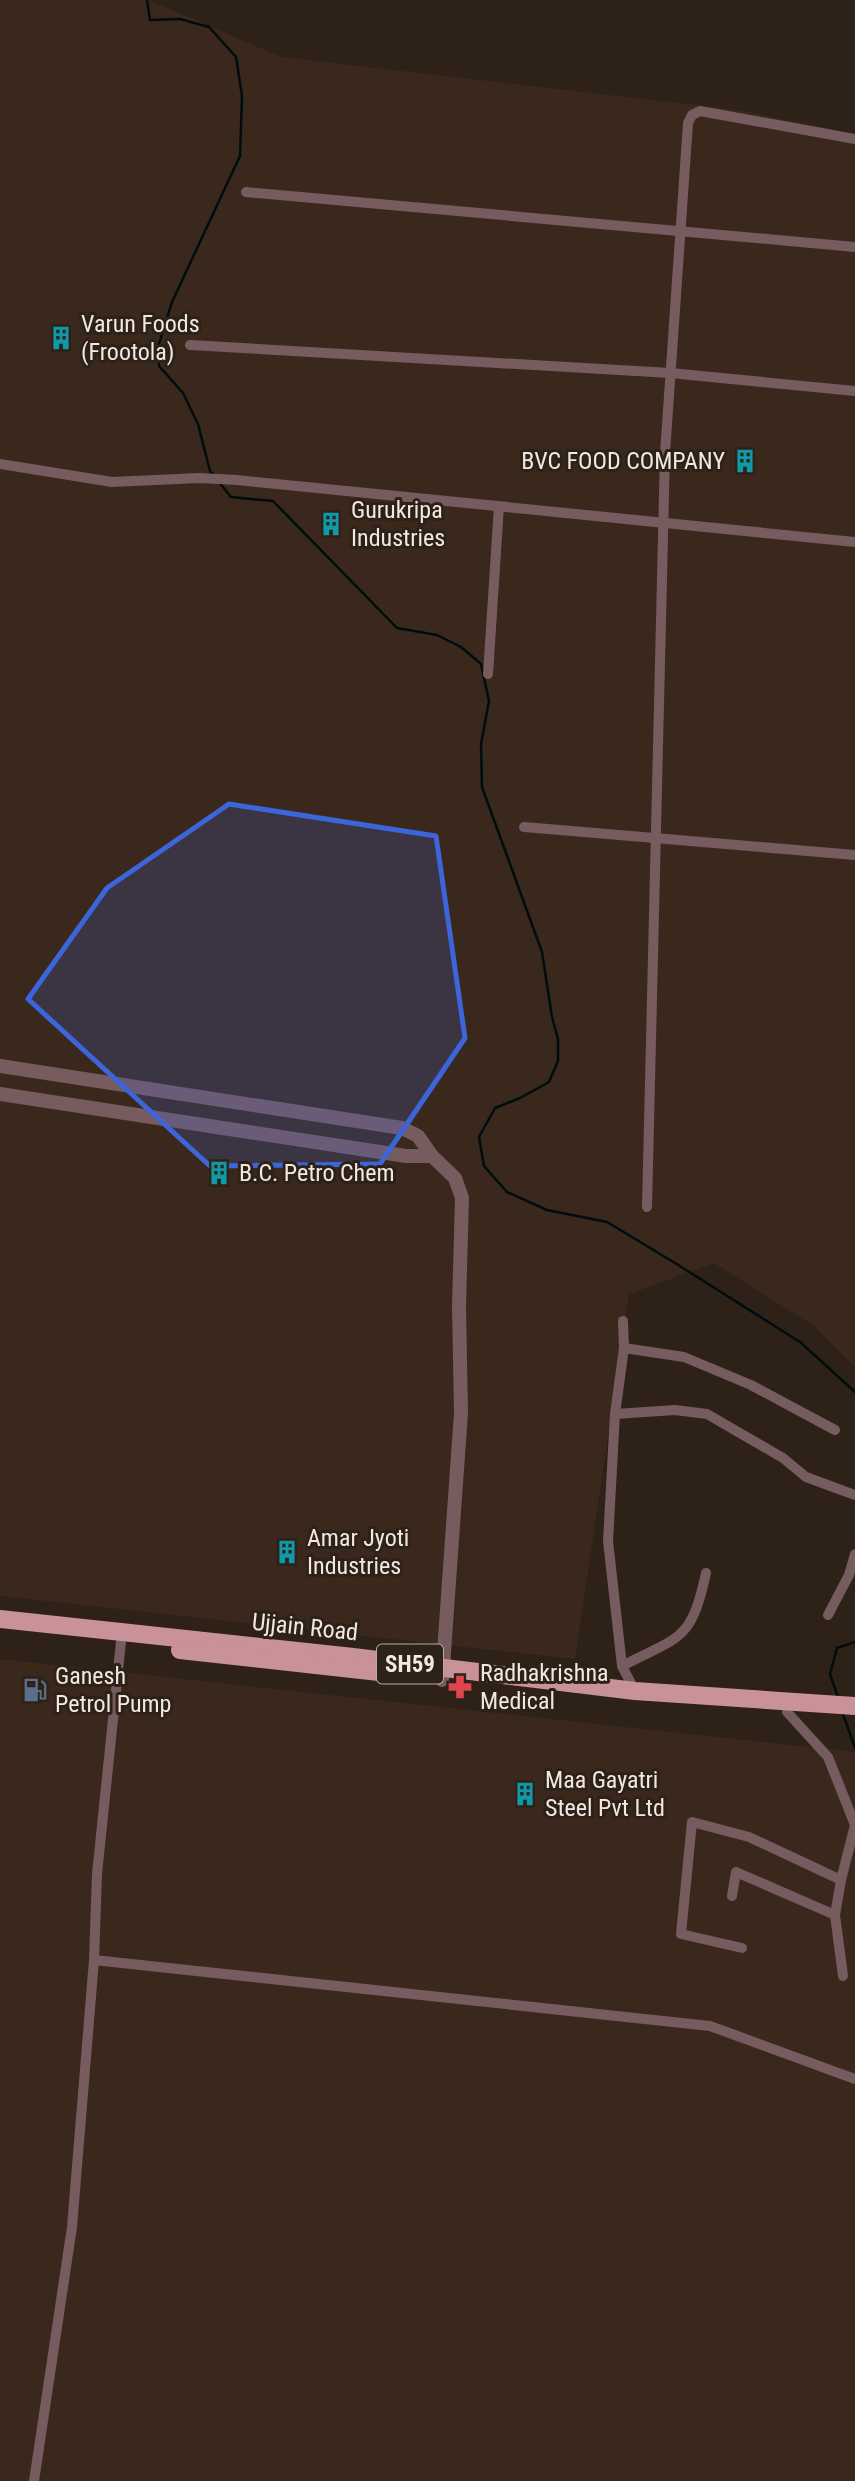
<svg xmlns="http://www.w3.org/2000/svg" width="855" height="2481" viewBox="0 0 855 2481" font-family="'Roboto Condensed',sans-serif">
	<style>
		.built { fill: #3b281c }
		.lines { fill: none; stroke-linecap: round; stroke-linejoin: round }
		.stream { stroke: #000d0f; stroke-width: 2.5 }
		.minor { stroke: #765b5f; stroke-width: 10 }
		.tertiary { stroke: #765b5f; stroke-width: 14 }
		.primary { stroke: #c99299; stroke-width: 18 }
		.marked { fill: #3d65da; fill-opacity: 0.2; stroke: #3d65da; stroke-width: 5; stroke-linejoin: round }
		.labels { text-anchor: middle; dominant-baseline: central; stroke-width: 6; stroke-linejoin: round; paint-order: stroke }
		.shield { fill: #2e2118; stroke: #b6aca5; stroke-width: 2 }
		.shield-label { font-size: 23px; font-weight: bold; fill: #f1e8e2 }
		.poi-label { font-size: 24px; fill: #f1e8e2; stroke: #2e2118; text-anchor: start }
		.street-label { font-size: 24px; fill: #f1e8e2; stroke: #2e2118 }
	</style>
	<rect width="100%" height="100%" fill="#2e2118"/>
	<g class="built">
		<polygon points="0,0 149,0 281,57 738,110 855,134 855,1367 814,1326 714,1263 629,1294 575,1659 0,1596"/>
		<polygon points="0,1659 855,1752 855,2481 0,2481"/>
	</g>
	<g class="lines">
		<g class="stream">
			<polyline points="147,0 150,20 180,19 209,27 236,57 242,96 240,156 172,302 159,344 159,366 183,393 198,424 210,471 213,474"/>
			<polyline points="219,482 231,497 273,501 397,628 437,635 461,647 481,664 489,701 481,744 482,787 542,952 552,1017 558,1039 558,1061 549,1082 520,1098 495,1108 479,1137 484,1166 507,1192 547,1210 607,1222 675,1263 800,1342 855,1392"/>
			<polyline points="838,1697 830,1674 837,1648 855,1642"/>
			<polyline points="843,1714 855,1748"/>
		</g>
		<g class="minor">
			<polyline points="246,192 855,247"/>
			<polyline points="190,345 670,373 855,391"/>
			<polyline points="0,464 112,482 199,478 237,480 855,542"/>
			<polyline points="488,674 499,506"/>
			<polyline points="524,827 855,855"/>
			<polyline points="647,1207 665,453 688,123 692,115 700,111 855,139"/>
			<polyline points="623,1321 624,1348 615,1414 608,1541 622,1666 635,1691"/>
			<polyline points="624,1348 684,1357 751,1385 835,1430"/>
			<polyline points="615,1414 675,1410 707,1414 783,1458 806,1477 855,1495"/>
			<polyline points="828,1615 849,1575 855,1554"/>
			<path d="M622,1666C680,1636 691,1642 706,1573"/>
			<polyline points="841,1880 835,1915 843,1976"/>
			<polyline points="732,1896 736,1872 835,1915"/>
			<polyline points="742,1948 681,1934 692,1822 749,1837 841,1880 855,1825 828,1757 787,1712"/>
			<polyline points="94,1960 710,2026 855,2079"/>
			<polyline points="34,2481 72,2227 94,1960 97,1874 122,1632"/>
		</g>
		<g class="tertiary">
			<polyline points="0,1066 402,1128 418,1136 432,1156 455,1178 462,1198 459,1306 461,1413 442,1680"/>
			<polyline points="0,1094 406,1156 432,1156"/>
		</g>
		<g class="primary">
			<polyline points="0,1619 353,1657 635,1691 855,1706"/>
			<polyline points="180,1650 406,1675"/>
		</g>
	</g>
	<path class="marked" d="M229,804L436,836L465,1038L380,1164L210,1166L28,999L107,888Z"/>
	<defs>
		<g id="building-bare" transform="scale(1.89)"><path d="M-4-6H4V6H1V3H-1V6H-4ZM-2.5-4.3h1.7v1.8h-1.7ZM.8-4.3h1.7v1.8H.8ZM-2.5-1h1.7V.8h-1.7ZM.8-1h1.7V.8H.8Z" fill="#0f9aa8" stroke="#2e2118" stroke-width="2.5" paint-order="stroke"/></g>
		<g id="pharmacy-bare" transform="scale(1.89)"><path d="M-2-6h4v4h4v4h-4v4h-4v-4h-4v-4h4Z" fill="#e0444e" stroke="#2e2118" stroke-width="2.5" paint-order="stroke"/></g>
		<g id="fuel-bare" transform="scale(1.89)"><path d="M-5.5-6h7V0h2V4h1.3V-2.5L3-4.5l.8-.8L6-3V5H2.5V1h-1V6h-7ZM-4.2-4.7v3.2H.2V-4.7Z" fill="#5c6f8a" stroke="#2e2118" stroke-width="2.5" paint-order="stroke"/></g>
	</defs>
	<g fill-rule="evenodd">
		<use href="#building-bare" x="61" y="338"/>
		<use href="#building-bare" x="745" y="461"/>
		<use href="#building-bare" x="331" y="524"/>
		<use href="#building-bare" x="219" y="1173"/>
		<use href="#building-bare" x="287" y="1552"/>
		<use href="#pharmacy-bare" x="460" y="1687"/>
		<use href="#fuel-bare" x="35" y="1690"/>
		<use href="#building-bare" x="525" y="1794"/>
	</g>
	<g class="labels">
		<rect class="shield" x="377" y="1644.5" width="66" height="39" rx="5"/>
		<g class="shield-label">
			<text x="410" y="1664">SH59</text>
		</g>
		<g class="poi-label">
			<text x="81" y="324">Varun Foods<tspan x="81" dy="28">(Frootola)</tspan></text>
			<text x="725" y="461" text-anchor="end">BVC FOOD COMPANY</text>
			<text x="351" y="510">Gurukripa<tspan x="351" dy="28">Industries</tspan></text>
			<text x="239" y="1173">B.C. Petro Chem</text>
			<text x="307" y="1538">Amar Jyoti<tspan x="307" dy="28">Industries</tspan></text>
			<text x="480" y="1673">Radhakrishna<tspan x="480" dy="28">Medical</tspan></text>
			<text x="55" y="1676">Ganesh<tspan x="55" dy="28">Petrol Pump</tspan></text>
			<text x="545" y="1780">Maa Gayatri<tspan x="545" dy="28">Steel Pvt Ltd</tspan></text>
		</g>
		<g class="street-label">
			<text transform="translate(305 1627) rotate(6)">Ujjain Road</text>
		</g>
	</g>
</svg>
